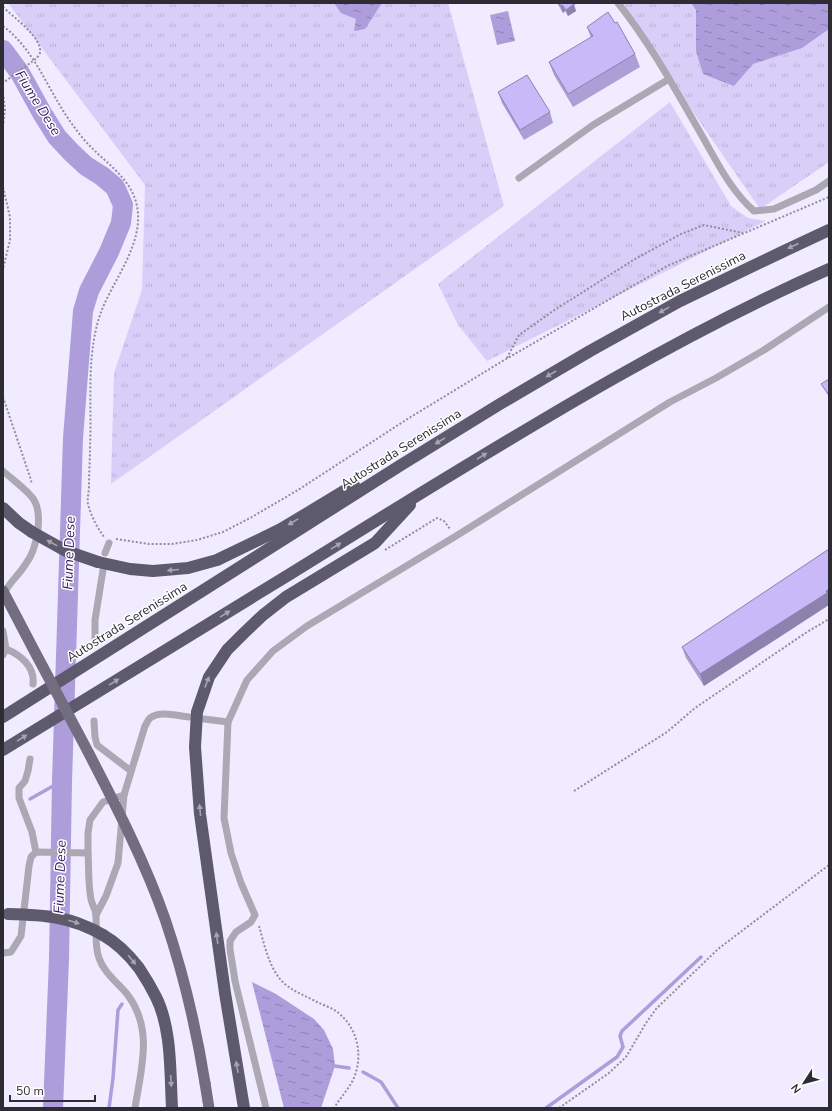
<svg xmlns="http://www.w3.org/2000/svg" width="832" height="1111" viewBox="0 0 832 1111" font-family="'Nunito Sans',sans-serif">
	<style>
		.grass { fill: url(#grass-tufts) }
		.water { fill: url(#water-ripples) }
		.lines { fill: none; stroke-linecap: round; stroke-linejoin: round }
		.stream { stroke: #ad9dda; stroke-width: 3.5 }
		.river { stroke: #ad9dda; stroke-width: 20 }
		.path { stroke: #918d9c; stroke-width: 2; stroke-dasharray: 2 2; stroke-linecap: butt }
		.service { stroke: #aba8b3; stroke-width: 7 }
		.primary { stroke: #726e80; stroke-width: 11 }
		.motorway { stroke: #5e5a6e; stroke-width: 12 }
		.primary-bridge { stroke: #726e80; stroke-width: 11 }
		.motorway-bridge { stroke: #5e5a6e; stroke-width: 12 }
		.wall { fill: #ad9fd5 }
		.shaded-wall { fill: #8d82ae }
		.building { fill: #c9b9f8; stroke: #8d82ae }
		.oneway { fill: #a6a4af }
		.labels { text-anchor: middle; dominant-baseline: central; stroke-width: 3; stroke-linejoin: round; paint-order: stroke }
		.street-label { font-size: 13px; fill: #2d2b34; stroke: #fff }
		.water-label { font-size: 14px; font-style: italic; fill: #361b62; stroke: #fff }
	</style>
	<defs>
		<pattern id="grass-tufts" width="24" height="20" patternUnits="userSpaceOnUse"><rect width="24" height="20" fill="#d8cef8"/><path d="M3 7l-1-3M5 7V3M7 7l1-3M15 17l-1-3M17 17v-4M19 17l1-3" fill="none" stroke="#bab1d5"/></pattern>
		<pattern id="water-ripples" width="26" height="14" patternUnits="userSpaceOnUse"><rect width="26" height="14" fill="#ad9dda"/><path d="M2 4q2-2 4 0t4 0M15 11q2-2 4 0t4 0" fill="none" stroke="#8d80b2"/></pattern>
	</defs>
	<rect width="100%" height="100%" fill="#f0ebff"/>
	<g class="grass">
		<polygon points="8,3 448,3 504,206 111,484 114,373 142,290 145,185"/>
		<polygon points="623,3 829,3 829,162 760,209 655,57"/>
		<polygon points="670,102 731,206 748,218 766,221 487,361 458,325 438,284"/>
	</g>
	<g class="water">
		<polygon points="334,3 382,3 365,29 354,31 356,19 341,13"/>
		<polygon points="691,3 829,3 829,29 802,48 753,64 734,86 703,74 696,51 696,10"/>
		<polygon points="508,11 515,41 497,45 490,15"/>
		<polygon points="252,982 276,994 314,1019 324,1030 333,1049 335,1066 321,1108 284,1108"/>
	</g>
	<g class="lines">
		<g class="stream">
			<polyline points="30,799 62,781"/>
			<polyline points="335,1066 349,1068"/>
			<polyline points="363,1072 381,1082 398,1108"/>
			<polyline points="109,1108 113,1078 118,1010 122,1004"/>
			<polyline points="546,1108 617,1057 623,1047 620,1036 622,1031 701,957"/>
		</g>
		<polyline class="river" points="3,50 20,73 42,113 57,137 72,153 86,166 102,176 115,187 123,205 121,223 109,252 89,291 83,311 73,438 62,781 59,959 53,1108"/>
		<g class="path">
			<path d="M3,7C13,17 43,38 40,53C40,53 37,58 37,58L3,83"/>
			<path d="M3,26C36,51 48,91 72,124C77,131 83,139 89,145C106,163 129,177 136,202C147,242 112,280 100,315C86,357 92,403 90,447C90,460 89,473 89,486C89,492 87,499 88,504C91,516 97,527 104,537"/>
			<polyline points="3,93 5,110 3,125"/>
			<polyline points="3,187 10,217 10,240 3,269"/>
			<polyline points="507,358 519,335 553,311 635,259 681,234 704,225 743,233"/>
			<polyline points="3,397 30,477 32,484"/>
			<polyline points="116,539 149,544 172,544 197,540 223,532 252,517 298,490 409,418 506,359 667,266 829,197"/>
			<polyline points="385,550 437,518 444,521 450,529"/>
			<polyline points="574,791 667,732 695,708 807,632 829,619"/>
			<path d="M259,926C264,943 268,964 280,979C289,990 304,995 317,1002C323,1005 330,1007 336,1011C358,1027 364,1056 353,1080C348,1090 340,1098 334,1108"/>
			<polyline points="559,1108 609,1073 626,1057 646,1023 656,1009 718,949 829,865"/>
		</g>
		<g class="service">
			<path d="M618,3C650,43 675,89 701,134C716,160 730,190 754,211L774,209L816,190L829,181"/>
			<polyline points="519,178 593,125 669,79"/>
			<path d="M3,471C12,479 23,487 31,496C45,511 37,550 25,565C18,576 9,583 3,595"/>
			<polyline points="105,553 109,543"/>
			<polyline points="3,631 6,649"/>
			<polyline points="95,642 95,620 103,570"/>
			<path d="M3,655L6,649C21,655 35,667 33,684"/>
			<polyline points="204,719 228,722"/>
			<polyline points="94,721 95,737 97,745 131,771"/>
			<polyline points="30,759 28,771 25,781 19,788 19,798 32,832 36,852"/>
			<path d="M88,853C89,868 88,885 91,899C92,905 96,910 96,916C97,931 94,944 99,958C104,973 117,982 127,994C154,1029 141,1069 135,1108"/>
			<path d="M96,915L106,896L118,863L124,795L145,726C147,723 148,720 150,718C160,710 178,716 189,717"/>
			<polyline points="3,953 11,952 21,936 29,866 31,857 36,852 88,853 88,833 90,820 103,802 124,795"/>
			<polyline points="266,1108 235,981 230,949 230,941 236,932 251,922 255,915 241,883 231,853 224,818 228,722 247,680 273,651 307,626 456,536 670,402 716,378 764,350 829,307"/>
		</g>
		<polyline class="primary" points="205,1083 209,1108"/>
		<g class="motorway">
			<polyline points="3,508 19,523 32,532"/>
			<polyline points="98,562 130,569 153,571 188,568 217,560 281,529 354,485"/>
			<polyline points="3,717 401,465 500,404 590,351 680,301 780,253 829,230"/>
			<path d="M3,750C135,669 268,588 400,506C539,421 679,335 829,269"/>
			<path d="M103,935C117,943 129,955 139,968C145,977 151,987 156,997C172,1029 170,1073 172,1108"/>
			<polyline points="244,1108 225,993 200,814 195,747 197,712 209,677 227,650 244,633 263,615 286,597 375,543 410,505"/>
		</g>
		<path class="primary-bridge" d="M3,591C30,643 57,694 85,746C114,802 144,859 165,919C183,972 196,1027 205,1083"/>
		<g class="motorway-bridge">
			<polyline points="32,532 66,551 98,562"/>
			<path d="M8,914C45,915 70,916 103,935"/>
		</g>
	</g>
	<g class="wall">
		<polygon points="557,3 577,3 574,5 576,11 568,16 565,11 563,13"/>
		<polygon points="587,27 635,54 640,67 573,107 554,75 549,62 591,38"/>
		<polygon points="498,92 550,112 553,123 524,140 502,103"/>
		<polygon points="829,379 829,397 823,387 821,384"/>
		<polygon points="829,549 704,686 686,658 682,647"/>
	</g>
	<g class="shaded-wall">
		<polygon points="572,3 577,3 574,5 576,11 568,16 566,10"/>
		<polygon points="562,5 565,11 563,13 561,6"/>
		<polygon points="829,589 829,605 704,686 700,674"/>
	</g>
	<g class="building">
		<polygon points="559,3 573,3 574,4 566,10 562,5 561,6"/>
		<polygon points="608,12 615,23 617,22 635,54 568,94 549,62 593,36 587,27"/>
		<polygon points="527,75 550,112 520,130 498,92"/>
		<polygon points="829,379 829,395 821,384"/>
		<polygon points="829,549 829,589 826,591 827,593 700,674 682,647"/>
	</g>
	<defs><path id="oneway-solid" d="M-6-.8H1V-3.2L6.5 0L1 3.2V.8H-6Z"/></defs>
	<g class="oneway">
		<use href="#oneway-solid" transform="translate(793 246) rotate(156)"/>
		<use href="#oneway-solid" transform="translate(664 310) rotate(151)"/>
		<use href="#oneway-solid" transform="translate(551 374) rotate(150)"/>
		<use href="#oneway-solid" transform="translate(440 441) rotate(148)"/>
		<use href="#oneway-solid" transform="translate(482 456) rotate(-31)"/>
		<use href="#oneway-solid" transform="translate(293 522) rotate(149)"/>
		<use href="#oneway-solid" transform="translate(52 543) rotate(-151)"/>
		<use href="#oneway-solid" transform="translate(336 546) rotate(-32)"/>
		<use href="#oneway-solid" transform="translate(173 570) rotate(175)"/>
		<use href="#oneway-solid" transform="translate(225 614) rotate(-32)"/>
		<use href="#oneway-solid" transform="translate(114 682) rotate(-32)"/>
		<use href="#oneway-solid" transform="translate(207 682) rotate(-69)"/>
		<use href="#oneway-solid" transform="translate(22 738) rotate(-32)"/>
		<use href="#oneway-solid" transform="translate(200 810) rotate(-96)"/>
		<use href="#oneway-solid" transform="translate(74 922) rotate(18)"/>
		<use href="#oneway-solid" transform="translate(217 938) rotate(-98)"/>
		<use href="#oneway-solid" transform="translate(132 960) rotate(51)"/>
		<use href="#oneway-solid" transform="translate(237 1067) rotate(-100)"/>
		<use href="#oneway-solid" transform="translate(171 1081) rotate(87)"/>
	</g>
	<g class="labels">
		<g class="street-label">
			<text transform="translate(683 286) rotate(-27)">Autostrada Serenissima</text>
			<text transform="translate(401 449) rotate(-32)">Autostrada Serenissima</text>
			<text transform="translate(127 622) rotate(-32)">Autostrada Serenissima</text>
		</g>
		<g class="water-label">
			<text transform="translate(38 103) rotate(58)">Fiume Dese</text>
			<text transform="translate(69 553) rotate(-88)">Fiume Dese</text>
			<text transform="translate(60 877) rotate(-88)">Fiume Dese</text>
		</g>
	</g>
	<rect width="832" height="1111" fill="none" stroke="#2d2b34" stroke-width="8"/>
	<g transform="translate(804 1083) rotate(234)" stroke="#ffffff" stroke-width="3" paint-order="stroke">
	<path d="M0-3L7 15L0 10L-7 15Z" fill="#2d2b34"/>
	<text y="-6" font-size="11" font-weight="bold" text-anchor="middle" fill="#2d2b34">N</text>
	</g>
	<path d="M10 1095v6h85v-6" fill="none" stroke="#2d2b34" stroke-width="2"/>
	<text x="16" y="1095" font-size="12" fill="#2d2b34" stroke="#ffffff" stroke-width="3" paint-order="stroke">50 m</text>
</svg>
